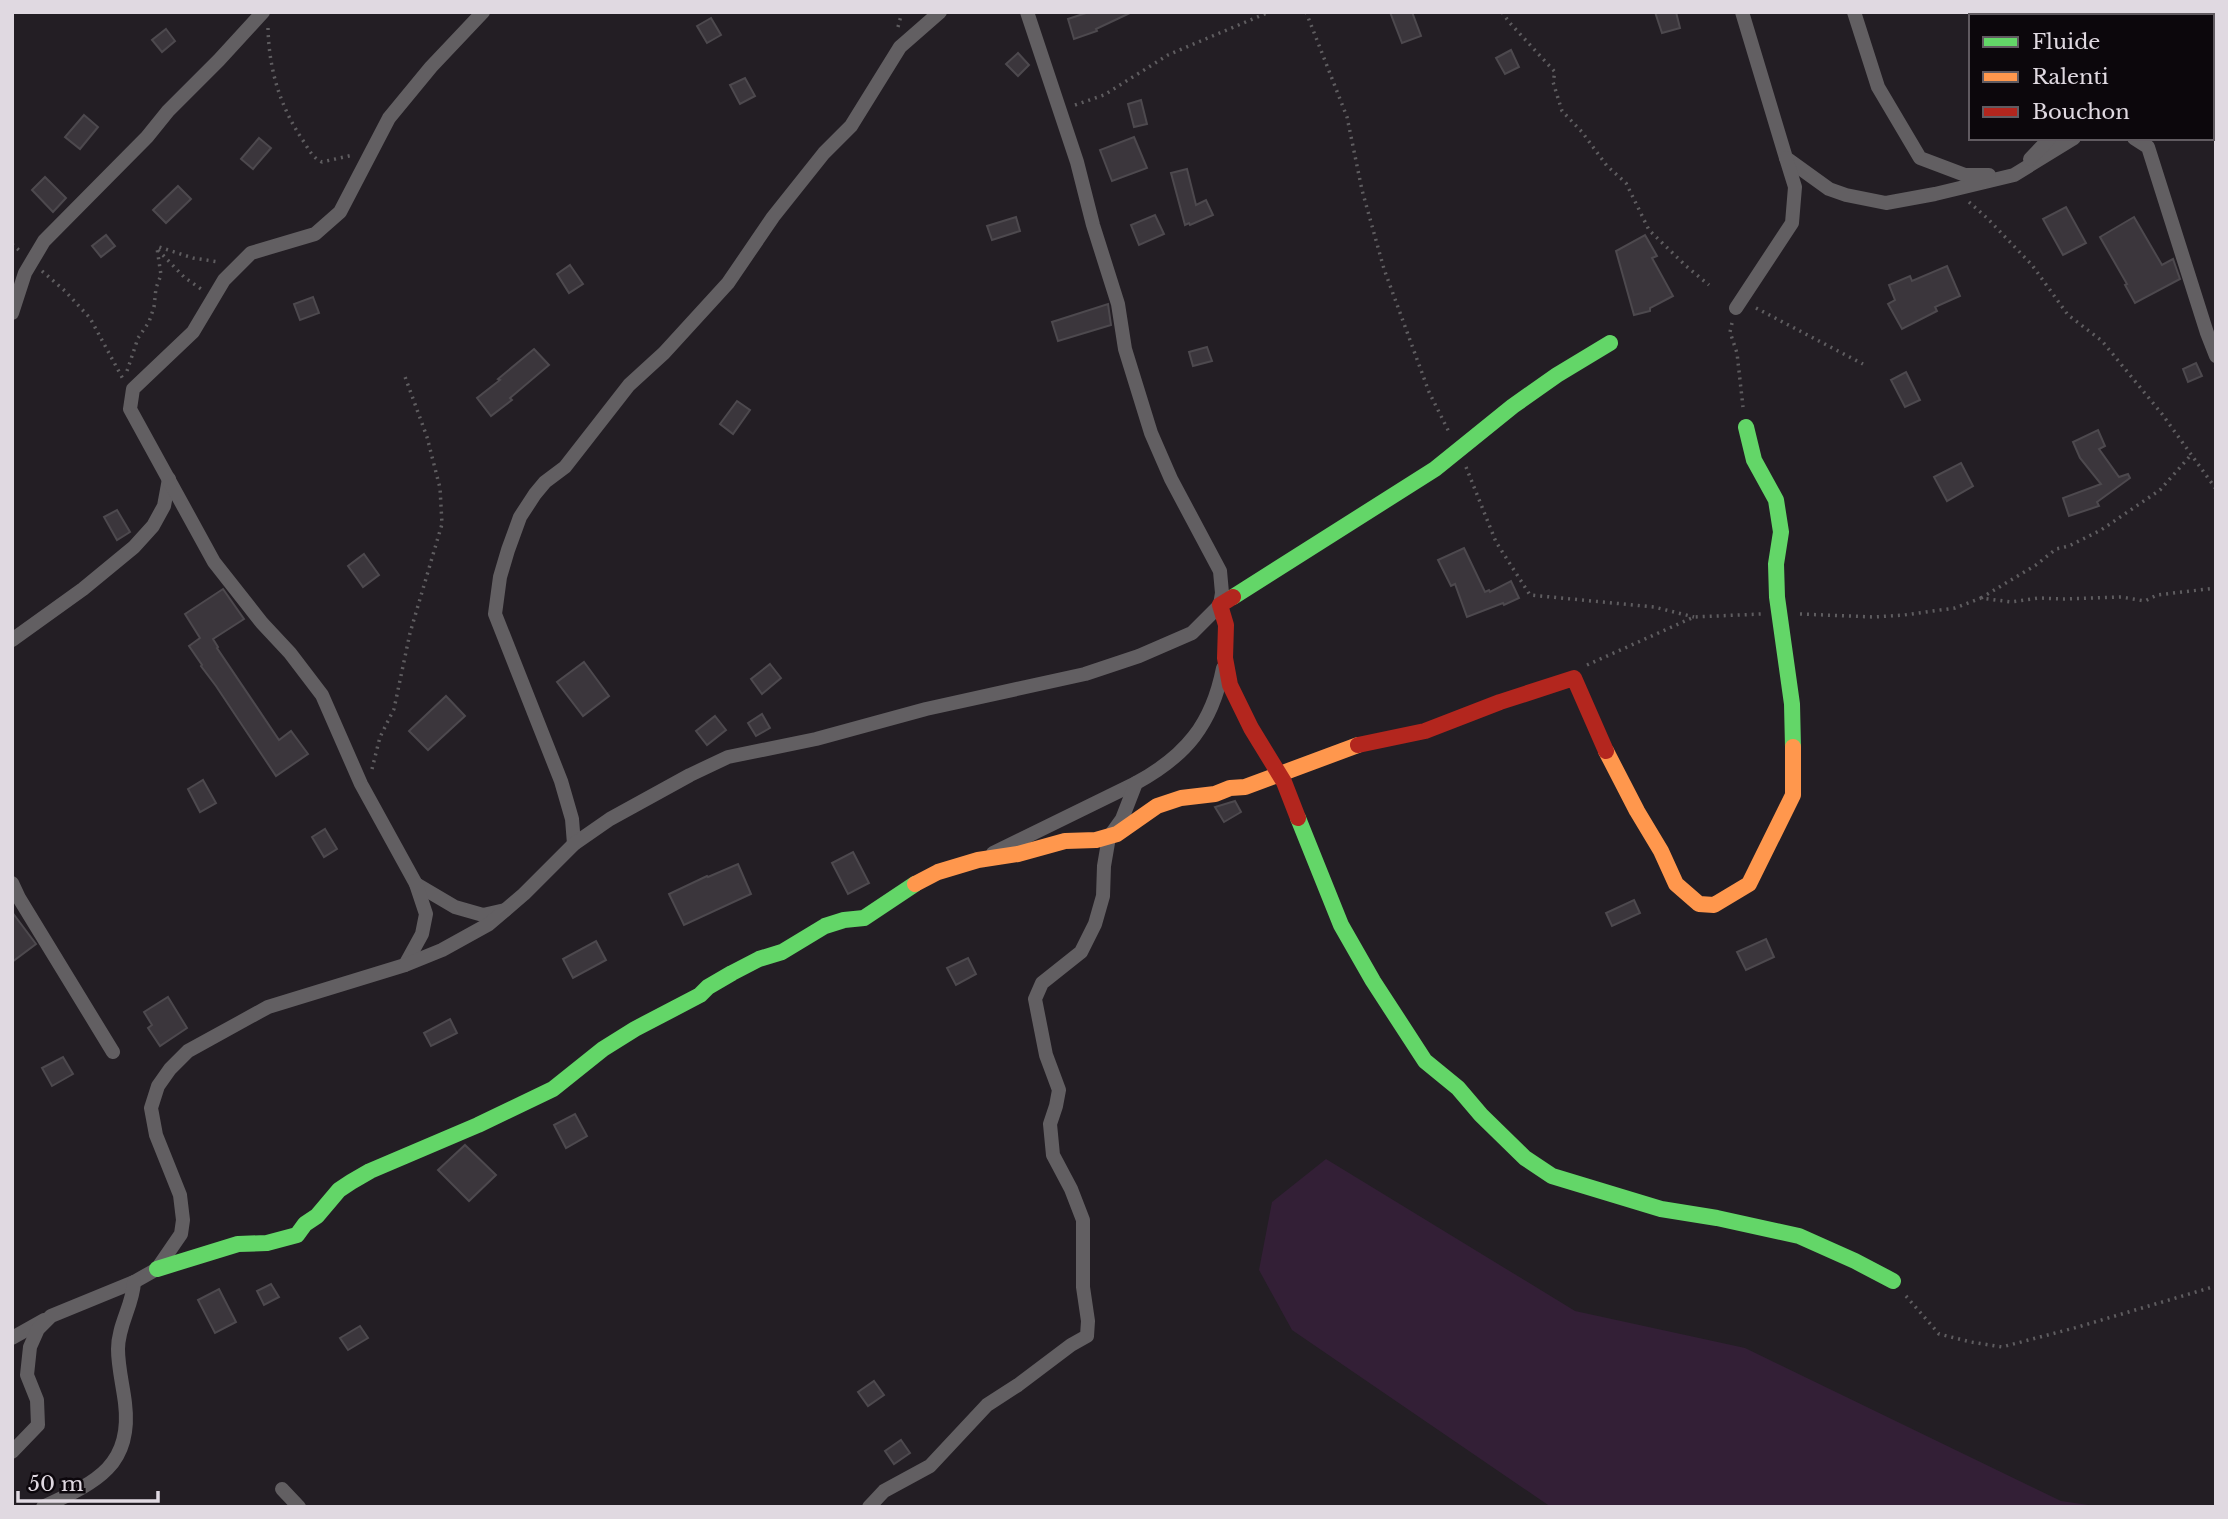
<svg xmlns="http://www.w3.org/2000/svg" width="2228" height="1519" viewBox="0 0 2228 1519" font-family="'Libre Baskerville',serif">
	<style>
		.green { fill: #331f36 }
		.building { fill: #3b363c; stroke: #4d494e; stroke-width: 2 }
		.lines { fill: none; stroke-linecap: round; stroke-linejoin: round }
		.path { stroke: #5f5d60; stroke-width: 3.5; stroke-dasharray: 2 5; stroke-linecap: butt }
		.street { stroke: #625f62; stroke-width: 14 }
		.fast { stroke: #63d668; stroke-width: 16 }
		.slow { stroke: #ff974d; stroke-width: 16 }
		.jam { stroke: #b3261e; stroke-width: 16 }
	</style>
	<rect width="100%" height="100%" fill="#231e24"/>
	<polygon class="green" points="1326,1159 1575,1311 1745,1348 2061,1501 2102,1507 1551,1507 1292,1330 1259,1270 1272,1202"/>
	<g class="building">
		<polygon points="1089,12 1132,12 1096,29 1097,31 1074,39 1068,19"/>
		<polygon points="1390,12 1412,12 1421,36 1402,43"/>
		<polygon points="1655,12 1676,12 1680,28 1662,33"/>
		<polygon points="711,18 721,35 707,43 697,26"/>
		<polygon points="166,29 175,41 162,52 152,40"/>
		<polygon points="1511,50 1519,67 1505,74 1496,58"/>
		<polygon points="1018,53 1029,65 1018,76 1006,64"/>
		<polygon points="745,78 755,96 740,104 730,85"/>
		<polygon points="1141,100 1147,124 1134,127 1128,104"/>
		<polygon points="84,115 98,127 80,149 65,137"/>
		<polygon points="1134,137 1147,168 1112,181 1100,150"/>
		<polygon points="259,138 271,148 253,169 241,159"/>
		<polygon points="1187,169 1196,205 1206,200 1213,215 1190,225 1189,223 1185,225 1171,173"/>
		<polygon points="45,177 66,198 53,212 32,190"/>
		<polygon points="178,186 191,199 166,223 153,210"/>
		<polygon points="2066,207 2086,243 2063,255 2043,219"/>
		<polygon points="1155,215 1164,234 1139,245 1131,225"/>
		<polygon points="1016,217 1020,231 992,240 987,226"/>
		<polygon points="2134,217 2162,265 2173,259 2180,279 2135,303 2125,285 2127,284 2100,237"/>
		<polygon points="106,235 115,246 101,257 92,246"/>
		<polygon points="1645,235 1657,256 1652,258 1673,296 1650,308 1650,311 1634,315 1616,251"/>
		<polygon points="570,265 583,284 569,293 557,274"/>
		<polygon points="1947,266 1960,296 1935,307 1937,311 1902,329 1888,304 1895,300 1889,285 1910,276 1912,281"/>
		<polygon points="313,297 319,313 300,320 294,304"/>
		<polygon points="1108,304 1111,325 1058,341 1052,322"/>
		<polygon points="1207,347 1212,361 1193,366 1189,352"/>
		<polygon points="534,349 549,365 510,398 512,400 491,416 477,398 500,380 498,379"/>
		<polygon points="2196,363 2202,376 2188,382 2183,369"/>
		<polygon points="1906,372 1920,400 1905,407 1891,380"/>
		<polygon points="737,401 750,410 733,434 720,424"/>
		<polygon points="2098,430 2105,446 2099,449 2119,477 2128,474 2130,478 2097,502 2099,506 2069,516 2063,498 2101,484 2080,458 2073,442"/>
		<polygon points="1961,463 1973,486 1947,501 1934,477"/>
		<polygon points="117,510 130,532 117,540 104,517"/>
		<polygon points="1464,548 1485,592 1489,590 1490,592 1511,581 1519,598 1504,605 1503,603 1467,617 1455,584 1451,586 1438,560"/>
		<polygon points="364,554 379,575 363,587 348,566"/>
		<polygon points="223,589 244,619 213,639 218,647 217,648 279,740 291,731 308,754 276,776 216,686 201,666 202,665 189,646 200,638 185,614"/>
		<polygon points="584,662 609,696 583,716 557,682"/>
		<polygon points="770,664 781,678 762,694 751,679"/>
		<polygon points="446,696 465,716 428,750 409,731"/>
		<polygon points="762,714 770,728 756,736 748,723"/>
		<polygon points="715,716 726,730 707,745 696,731"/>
		<polygon points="203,780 216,803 200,812 188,789"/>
		<polygon points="1235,801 1241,812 1224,822 1215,807"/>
		<polygon points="325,829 337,849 324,857 312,837"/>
		<polygon points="853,852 869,883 848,894 832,863"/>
		<polygon points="738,864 751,894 684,925 669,894 707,876 708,877"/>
		<polygon points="1634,900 1640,913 1612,926 1606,913"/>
		<polygon points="12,912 36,944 12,962"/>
		<polygon points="1766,939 1774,957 1746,970 1737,952"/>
		<polygon points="596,941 606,960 573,978 563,959"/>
		<polygon points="968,958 976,974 956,985 947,968"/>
		<polygon points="168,997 187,1028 160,1046 148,1028 152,1025 144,1012"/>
		<polygon points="450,1019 457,1033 431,1046 424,1033"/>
		<polygon points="63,1057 73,1074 52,1086 42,1068"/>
		<polygon points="575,1114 587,1136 566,1148 554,1125"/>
		<polygon points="465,1145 496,1175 469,1201 438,1170"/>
		<polygon points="271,1284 279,1297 264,1305 257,1291"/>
		<polygon points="219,1289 236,1322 215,1333 198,1300"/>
		<polygon points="360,1326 368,1338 348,1350 340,1338"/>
		<polygon points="874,1381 884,1395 868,1406 858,1392"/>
		<polygon points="901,1440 910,1453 894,1464 885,1451"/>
	</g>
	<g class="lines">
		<g class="path">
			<polyline points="1306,12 1347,117 1362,190 1384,269 1429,392 1449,432"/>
			<polyline points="1502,12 1509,22 1555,72 1553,82 1562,111 1582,132 1607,166 1626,183 1649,230 1686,266 1709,285"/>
			<polyline points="898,27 902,12"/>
			<path d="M268,28C269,70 280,107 304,142C309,150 313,158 322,162L353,155"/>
			<polyline points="1075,105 1104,95 1168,55 1269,12"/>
			<polyline points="1969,202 1987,218 2032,265 2068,315 2102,341 2162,414 2216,489"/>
			<polyline points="12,244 21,252"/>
			<polyline points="158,250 184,277 201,289"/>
			<polyline points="42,271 65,291 90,318 123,379"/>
			<polyline points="1756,308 1863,364"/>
			<polyline points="1732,323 1730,332 1737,353 1743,407"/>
			<polyline points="127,371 138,338 149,322 154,307 156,288 161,275 157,248 159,247 193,258 219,262"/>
			<polyline points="1466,467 1496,542 1530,595 1654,607 1694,617"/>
			<polyline points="1981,598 2036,565 2056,549 2069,546 2101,530 2160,490 2191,455"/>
			<polyline points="1800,614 1874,617 1904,615 1955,608 1981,598 2011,602 2039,598 2064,599 2121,597 2145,601 2157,595 2216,588"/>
			<polyline points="1587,665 1694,617 1761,614"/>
			<polyline points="372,769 380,737 394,709 410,633 442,524 440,488 427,437 404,374"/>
			<polyline points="1906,1296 1939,1334 1971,1342 2002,1347 2078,1327 2216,1286"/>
		</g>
		<g class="street">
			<polyline points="1742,12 1786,158 1829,189 1846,195 1886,203 1935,194 2014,175 2074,138"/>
			<polyline points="1854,12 1878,87 1920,158 1965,175 1989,175"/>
			<polyline points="2212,16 2216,14"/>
			<polyline points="2134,138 2148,147 2207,333 2216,356"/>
			<polyline points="2030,159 2050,138"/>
			<polyline points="1736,308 1792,223 1795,187 1786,158"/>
			<polyline points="12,313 25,273 44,241 147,137 168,111 219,60 263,12"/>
			<polyline points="12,640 83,589 134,547 153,526 164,506 169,479"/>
			<polyline points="574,844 572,819 561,781 495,614 500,577 508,550 520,517 535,494 545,482 565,467 629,385 664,353 728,283 773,217 824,153 851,126 900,47 940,12"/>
			<polyline points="993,853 1136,783"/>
			<polyline points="12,883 19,898 113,1052"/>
			<polyline points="416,884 455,907 483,915 505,910"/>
			<polyline points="405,965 422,934 426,914 416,884 361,784 322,695 290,653 262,623 214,562 130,409 133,389 193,332 224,280 251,253 315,234 340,212 389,118 431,67 483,12"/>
			<polyline points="12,1338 44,1320"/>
			<polyline points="12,1452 38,1425 37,1400 27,1375 30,1347 38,1329 51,1316 134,1282 157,1269 181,1234 183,1220 180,1195 156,1135 151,1108 158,1086 170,1069 188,1051 268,1007 405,965 442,950 489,924 524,894 574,844 610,819 690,775 728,757 816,739 926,709 1085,674 1139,656 1192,633 1220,605 1222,593 1220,571 1171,479 1151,433 1125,349 1118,304 1093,225 1077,162 1027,12"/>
			<polyline points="282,1489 299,1507"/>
			<path d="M43,1507C94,1483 133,1467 125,1403C123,1386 118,1367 118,1349C118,1325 133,1305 134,1282"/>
			<path d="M869,1507L884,1491L930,1466L987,1405L1018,1385L1071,1345L1087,1336L1088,1321L1083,1287V1220L1071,1189L1053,1155L1050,1124L1056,1106L1059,1090L1046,1055L1035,999L1042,983L1081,952L1095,924L1103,896L1104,866L1109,837L1122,819L1136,783C1186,756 1212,724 1223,668"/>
		</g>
		<g class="fast">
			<polyline points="1746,427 1754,460 1776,500 1781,532 1776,564 1777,597 1792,704 1793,747"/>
			<polyline points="1233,597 1435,469 1513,406 1557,375 1610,343"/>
			<polyline points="1298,818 1341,925 1373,981 1425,1061 1458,1088 1481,1115 1525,1158 1552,1176 1661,1209 1717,1218 1799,1236 1855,1261 1893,1281"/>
			<polyline points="157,1269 238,1244 267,1243 297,1235 305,1224 317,1216 339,1190 351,1182 370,1171 478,1125 553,1089 603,1049 635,1029 700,995 708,987 732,973 759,959 782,952 825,926 844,920 864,918 915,884"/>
		</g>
		<g class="slow">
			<polyline points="1606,751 1637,811 1661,851 1676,884 1699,904 1714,905 1749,884 1793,795 1793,747"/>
			<polyline points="915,884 938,872 978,860 1018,854 1065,841 1096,840 1117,834 1157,806 1181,798 1215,794 1230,788 1245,787 1358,745"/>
		</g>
		<g class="jam">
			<polyline points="1233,597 1220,605 1226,625 1225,658 1230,685 1251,728 1284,782 1298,818"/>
			<polyline points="1358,745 1425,731 1500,702 1574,678 1606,751"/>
		</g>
	</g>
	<rect width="2228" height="1519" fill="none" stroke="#e0d9e1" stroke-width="28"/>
	<rect x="1969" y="14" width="245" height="126" fill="#0c070c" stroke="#615b61" stroke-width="2"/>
	<rect x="1983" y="37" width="35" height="10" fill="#63d668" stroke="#615b61" stroke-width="2"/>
	<text x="2032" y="49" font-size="21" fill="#e0d9e1">Fluide</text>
	<rect x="1983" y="72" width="35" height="10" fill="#ff974d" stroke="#615b61" stroke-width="2"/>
	<text x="2032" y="84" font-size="21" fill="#e0d9e1">Ralenti</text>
	<rect x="1983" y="107" width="35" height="10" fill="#b3261e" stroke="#615b61" stroke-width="2"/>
	<text x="2032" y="119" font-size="21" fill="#e0d9e1">Bouchon</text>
	<path d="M18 1491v10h140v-10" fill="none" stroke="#e0d9e1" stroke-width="3.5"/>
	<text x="28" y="1491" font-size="21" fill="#e0d9e1" stroke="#0c070c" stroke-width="5" paint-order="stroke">50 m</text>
</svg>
